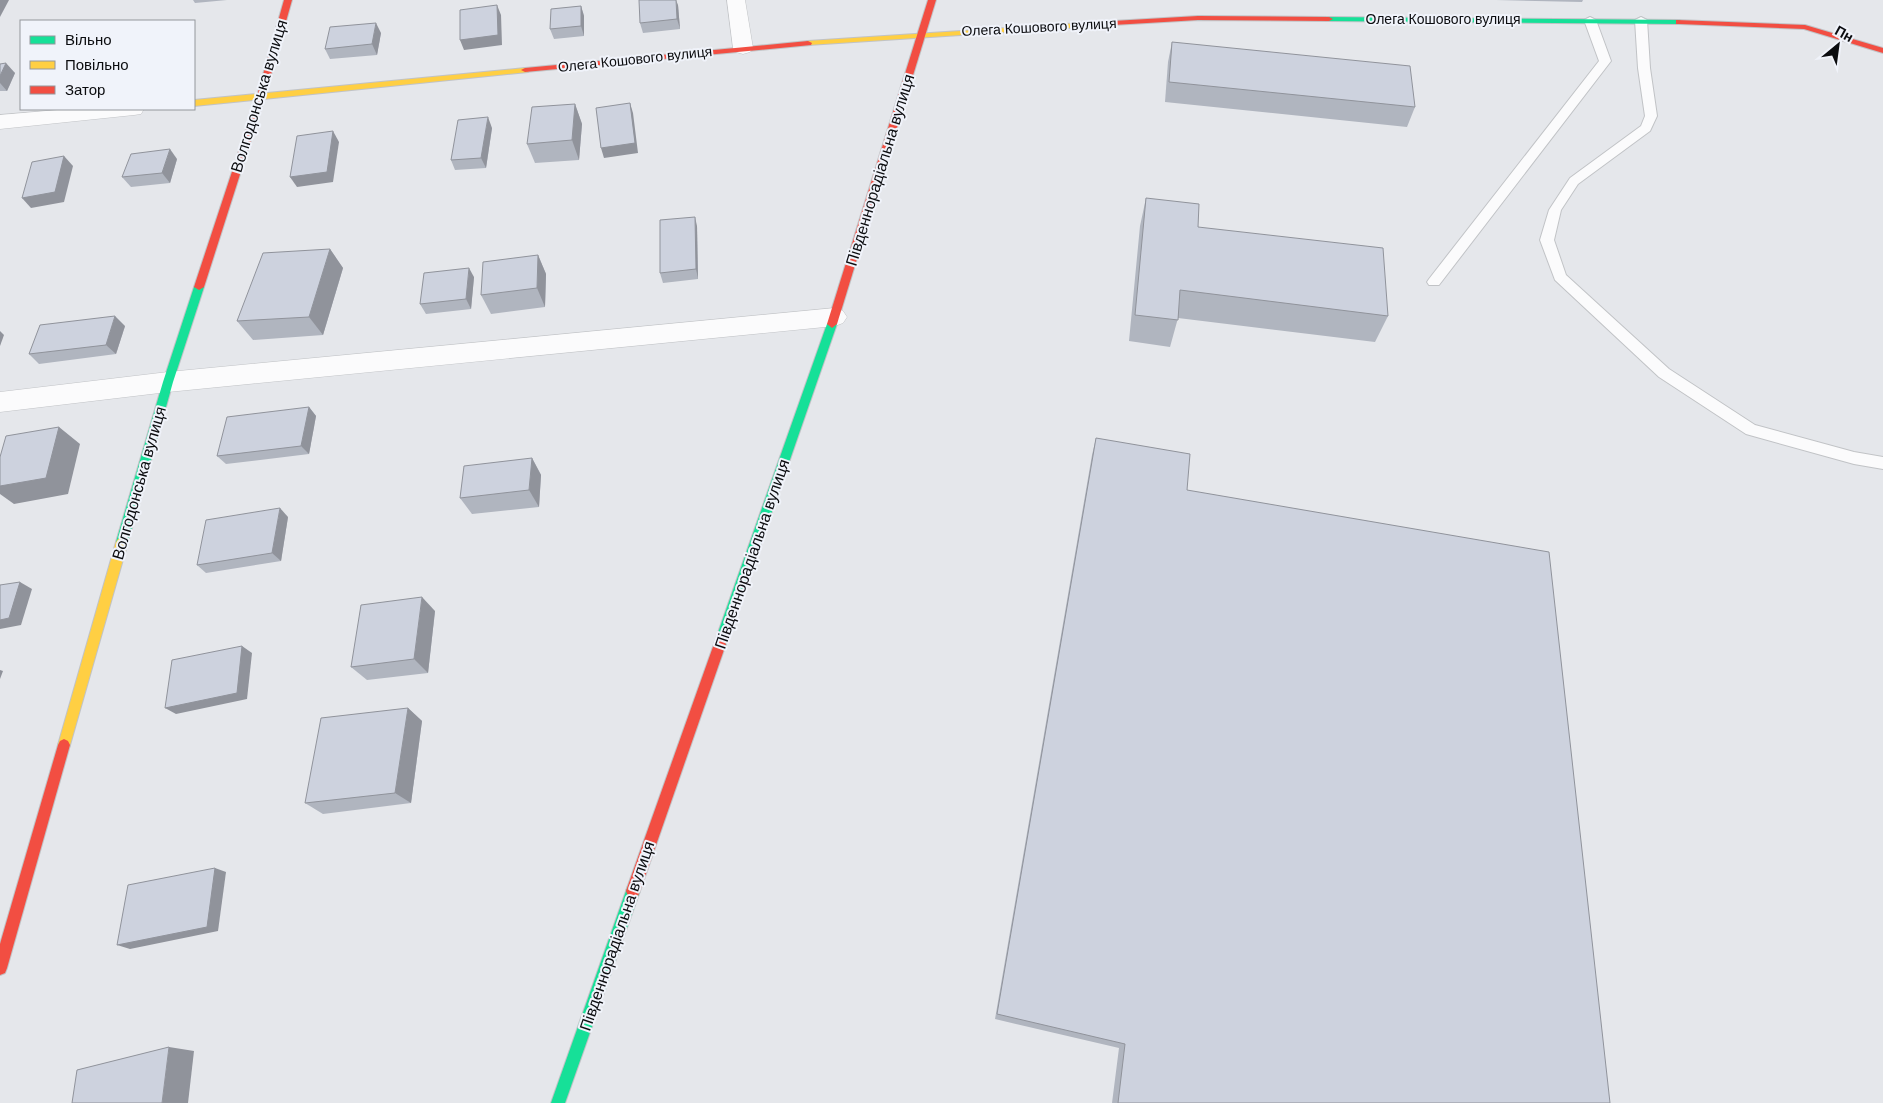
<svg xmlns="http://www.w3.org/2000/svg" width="1883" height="1103" viewBox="0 0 1883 1103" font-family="Helvetica,sans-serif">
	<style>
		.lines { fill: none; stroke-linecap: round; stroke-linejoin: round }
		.lane-casing { stroke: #c1c3c6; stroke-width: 2 }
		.street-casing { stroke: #c1c3c6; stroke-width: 1 }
		.fast-casing { stroke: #c1c3c6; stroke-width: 2 }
		.slow-casing { stroke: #c1c3c6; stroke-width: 2 }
		.jam-casing { stroke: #c1c3c6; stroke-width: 2 }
		.lane { fill: #fbfbfc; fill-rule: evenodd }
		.street { fill: #fbfbfc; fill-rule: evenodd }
		.fast { fill: #16e098; fill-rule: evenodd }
		.slow { fill: #ffcf43; fill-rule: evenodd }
		.jam { fill: #f24e42; fill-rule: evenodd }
		.wall { fill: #b0b5bf }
		.shaded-wall { fill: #90939b }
		.building { fill: #cdd2de; stroke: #90939b }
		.labels { text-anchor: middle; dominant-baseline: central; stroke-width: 4; stroke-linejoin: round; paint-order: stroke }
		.far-street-label { font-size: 14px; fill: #0b0c0f; stroke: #f0f3fa }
		.street-label { font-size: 16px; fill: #0b0c0f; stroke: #f0f3fa }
	</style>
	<rect width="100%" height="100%" fill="#e5e7eb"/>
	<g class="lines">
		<g class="lane-casing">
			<g id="lane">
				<polygon points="1590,17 1596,20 1611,61 1439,285 1429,285 1427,282 1429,279 1599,61 1584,20"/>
				<polygon points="1641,17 1647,20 1650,68 1657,116 1650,131 1578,184 1561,210 1554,240 1566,275 1669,369 1755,425 1854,452 1883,457 1883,469 1854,464 1746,434 1659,377 1555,280 1540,240 1549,210 1570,178 1641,126 1645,116 1638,68 1635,20"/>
			</g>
		</g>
		<g class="street-casing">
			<g id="street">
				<polygon points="727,0 745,0 753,48 750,52 743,54 736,52 733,48"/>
				<polygon points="69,109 144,109 141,114 134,115 0,129 0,115"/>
				<polygon points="835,308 843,311 847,317 843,323 835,326 168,392 0,412 0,392 168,372"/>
			</g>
		</g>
		<g class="fast-casing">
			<g id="fast">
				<polygon points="1326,17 1679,20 1683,22 1679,24 1329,21 1325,19"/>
				<polygon points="199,284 204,287 173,382 128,542 126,545 118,545 116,542 163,382 194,287"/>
				<polygon points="832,320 837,324 726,644 724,648 720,649 716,648 714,644 827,324"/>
				<polygon points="633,884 638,886 640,891 565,1103 551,1103 626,891 628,886"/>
			</g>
		</g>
		<g class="slow-casing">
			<g id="slow">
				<polygon points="1096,22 1099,22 1099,26 808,45 804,43 808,41"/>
				<polygon points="525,68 528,68 528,72 194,106 194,100"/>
				<polygon points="122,537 126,539 128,542 70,745 68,749 64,751 60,749 58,745 116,542 118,539"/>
			</g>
		</g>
		<g class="jam-casing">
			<g id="jam">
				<polygon points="284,0 292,0 265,96 204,287 199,290 194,287 257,96"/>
				<polygon points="928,0 936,0 837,324 832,328 827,324"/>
				<polygon points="1198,16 1329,17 1333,19 1329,21 1198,20 1096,26 1092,24 1096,22"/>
				<polygon points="1676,20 1805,25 1883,48 1883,53 1804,29 1679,24 1676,24"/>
				<polygon points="808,41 812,43 811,45 525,72 521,70 525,68"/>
				<polygon points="720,639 724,640 726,644 640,891 638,896 633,898 628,896 626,891 714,644 716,640"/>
				<polygon points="64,739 68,741 70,745 7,968 5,973 0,975 0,944 58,745 60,741"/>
			</g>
		</g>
		<use href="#lane" class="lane"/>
		<use href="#street" class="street"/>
		<use href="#fast" class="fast"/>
		<use href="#slow" class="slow"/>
		<use href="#jam" class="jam"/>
	</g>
	<g class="wall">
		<polygon points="193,0 227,0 195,3"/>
		<polygon points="1496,0 1583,0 1582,2"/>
		<polygon points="678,5 680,29 643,33 640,23"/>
		<polygon points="581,6 584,16 584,36 554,39 550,29"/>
		<polygon points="381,33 377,55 330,59 325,49"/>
		<polygon points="1172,42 1415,107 1407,127 1165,102 1168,62"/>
		<polygon points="0,64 15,73 7,91 0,91"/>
		<polygon points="575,104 582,124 579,160 535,163 527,144"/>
		<polygon points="492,128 486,168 455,170 451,160"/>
		<polygon points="177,159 170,183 131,187 122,177"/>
		<polygon points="1146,198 1198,227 1388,316 1375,342 1178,318 1170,347 1129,341 1140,226"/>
		<polygon points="697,226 698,279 663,283 660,273"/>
		<polygon points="330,249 343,268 323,335 253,340 237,321"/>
		<polygon points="538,255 546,274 545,307 491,314 481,295"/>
		<polygon points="474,277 471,309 426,314 420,304"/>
		<polygon points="125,326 116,354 39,364 29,354"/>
		<polygon points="309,407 316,416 309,454 226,464 217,456"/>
		<polygon points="1096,438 1187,490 1610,1103 1112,1103 1119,1048 995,1019 1092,455"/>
		<polygon points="532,458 541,475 539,507 472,514 460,498"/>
		<polygon points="288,517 281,561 206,573 197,565"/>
		<polygon points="435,611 428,673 367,680 351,667"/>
		<polygon points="408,708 422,721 411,803 323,814 305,803"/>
	</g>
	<g class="shaded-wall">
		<polygon points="0,0 9,0 0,17"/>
		<polygon points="676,0 678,5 680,29 677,19"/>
		<polygon points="497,5 501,15 502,45 464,50 460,40"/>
		<polygon points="581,6 584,16 584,36 581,26"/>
		<polygon points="376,23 381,33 377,55 372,44"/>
		<polygon points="6,63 15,73 7,91 0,83 0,76"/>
		<polygon points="630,103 633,113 638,153 604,158 601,148"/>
		<polygon points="575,104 582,124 579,160 572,140"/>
		<polygon points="488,117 492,128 486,168 481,158"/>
		<polygon points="333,131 339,142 333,182 297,187 290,177"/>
		<polygon points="170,149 177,159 170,183 162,173"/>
		<polygon points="64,156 73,166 64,202 31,208 22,198"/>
		<polygon points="695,217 697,226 698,279 696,269"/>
		<polygon points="330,249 343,268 323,335 309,317"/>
		<polygon points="538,255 546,274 545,307 537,288"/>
		<polygon points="469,268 474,277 471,309 466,299"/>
		<polygon points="115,316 125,326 116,354 106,345"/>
		<polygon points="0,331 4,335 0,346"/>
		<polygon points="309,407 316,416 309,454 301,446"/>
		<polygon points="59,427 80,444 68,494 14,504 0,494 0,486"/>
		<polygon points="532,458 541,475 539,507 529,490"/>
		<polygon points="280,508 288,517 281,561 272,553"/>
		<polygon points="20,582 32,589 21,625 0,629 0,620"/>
		<polygon points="422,597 435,611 428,673 414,659"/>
		<polygon points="242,646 252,653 247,699 176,714 165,708"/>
		<polygon points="0,670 3,671 0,679"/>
		<polygon points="408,708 422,721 411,803 395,793"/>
		<polygon points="215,868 226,872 218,931 130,949 117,945"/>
		<polygon points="169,1047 194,1051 188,1103 162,1103"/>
	</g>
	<g class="building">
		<polygon points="639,0 676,0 677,19 640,23"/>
		<polygon points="497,5 498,35 460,40 460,10"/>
		<polygon points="581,6 581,26 550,29 551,9"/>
		<polygon points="376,23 372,44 325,49 330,27"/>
		<polygon points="1172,42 1410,66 1415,107 1169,82"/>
		<polygon points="6,63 0,76 0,64"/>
		<polygon points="630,103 635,143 601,148 596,108"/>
		<polygon points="575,104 572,140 527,144 532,107"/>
		<polygon points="488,117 481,158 451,160 458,120"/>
		<polygon points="333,131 327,172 290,177 297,136"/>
		<polygon points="170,149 162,173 122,177 131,154"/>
		<polygon points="64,156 55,192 22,198 32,162"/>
		<polygon points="1146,198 1199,204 1198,227 1383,248 1388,316 1180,290 1178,320 1135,315"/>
		<polygon points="695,217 696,269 660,273 660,220"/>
		<polygon points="330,249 309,317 237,321 263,253"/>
		<polygon points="538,255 537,288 481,295 483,262"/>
		<polygon points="469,268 466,299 420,304 424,273"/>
		<polygon points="115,316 106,345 29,354 40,325"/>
		<polygon points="309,407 301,446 217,456 227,417"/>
		<polygon points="59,427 46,478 0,486 0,457 6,436"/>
		<polygon points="1096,438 1190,454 1187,490 1549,552 1610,1103 1118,1103 1125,1044 997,1014"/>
		<polygon points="532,458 529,490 460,498 464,466"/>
		<polygon points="280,508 272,553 197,565 206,520"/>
		<polygon points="20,582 9,618 0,620 0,585"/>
		<polygon points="422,597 414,659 351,667 361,605"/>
		<polygon points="242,646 237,693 165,708 172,660"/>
		<polygon points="408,708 395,793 305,803 321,718"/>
		<polygon points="215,868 207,927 117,945 128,885"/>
		<polygon points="169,1047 162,1103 72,1103 77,1070"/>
	</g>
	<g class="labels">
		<g class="far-street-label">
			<text x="1443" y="19">Олега Кошового вулиця</text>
			<text transform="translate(1039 27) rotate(-3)">Олега Кошового вулиця</text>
			<text transform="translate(635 59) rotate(-6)">Олега Кошового вулиця</text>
		</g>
		<g class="street-label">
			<text transform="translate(259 96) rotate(-73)">Волгодонська вулиця</text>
			<text transform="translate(880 170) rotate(-73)">Південнорадіальна вулиця</text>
			<text transform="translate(139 483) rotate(-74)">Волгодонська вулиця</text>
			<text transform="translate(752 554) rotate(-71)">Південнорадіальна вулиця</text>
			<text transform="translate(617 936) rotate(-71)">Південнорадіальна вулиця</text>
		</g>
	</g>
	<rect x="20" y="20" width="175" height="90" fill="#f0f3fa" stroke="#94979c"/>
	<rect x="30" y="36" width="25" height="8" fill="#16e098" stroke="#94979c"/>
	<text x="65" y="45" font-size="15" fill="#0b0c0f">Вільно</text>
	<rect x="30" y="61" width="25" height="8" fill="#ffcf43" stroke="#94979c"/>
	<text x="65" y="70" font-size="15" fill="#0b0c0f">Повільно</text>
	<rect x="30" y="86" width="25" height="8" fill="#f24e42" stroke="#94979c"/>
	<text x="65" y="95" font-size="15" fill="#0b0c0f">Затор</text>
	<g transform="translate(1838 45) rotate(29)" stroke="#f0f3fa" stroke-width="4" paint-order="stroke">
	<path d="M0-4L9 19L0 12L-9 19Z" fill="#0b0c0f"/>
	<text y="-8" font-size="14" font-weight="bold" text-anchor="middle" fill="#0b0c0f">Пн</text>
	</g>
</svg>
